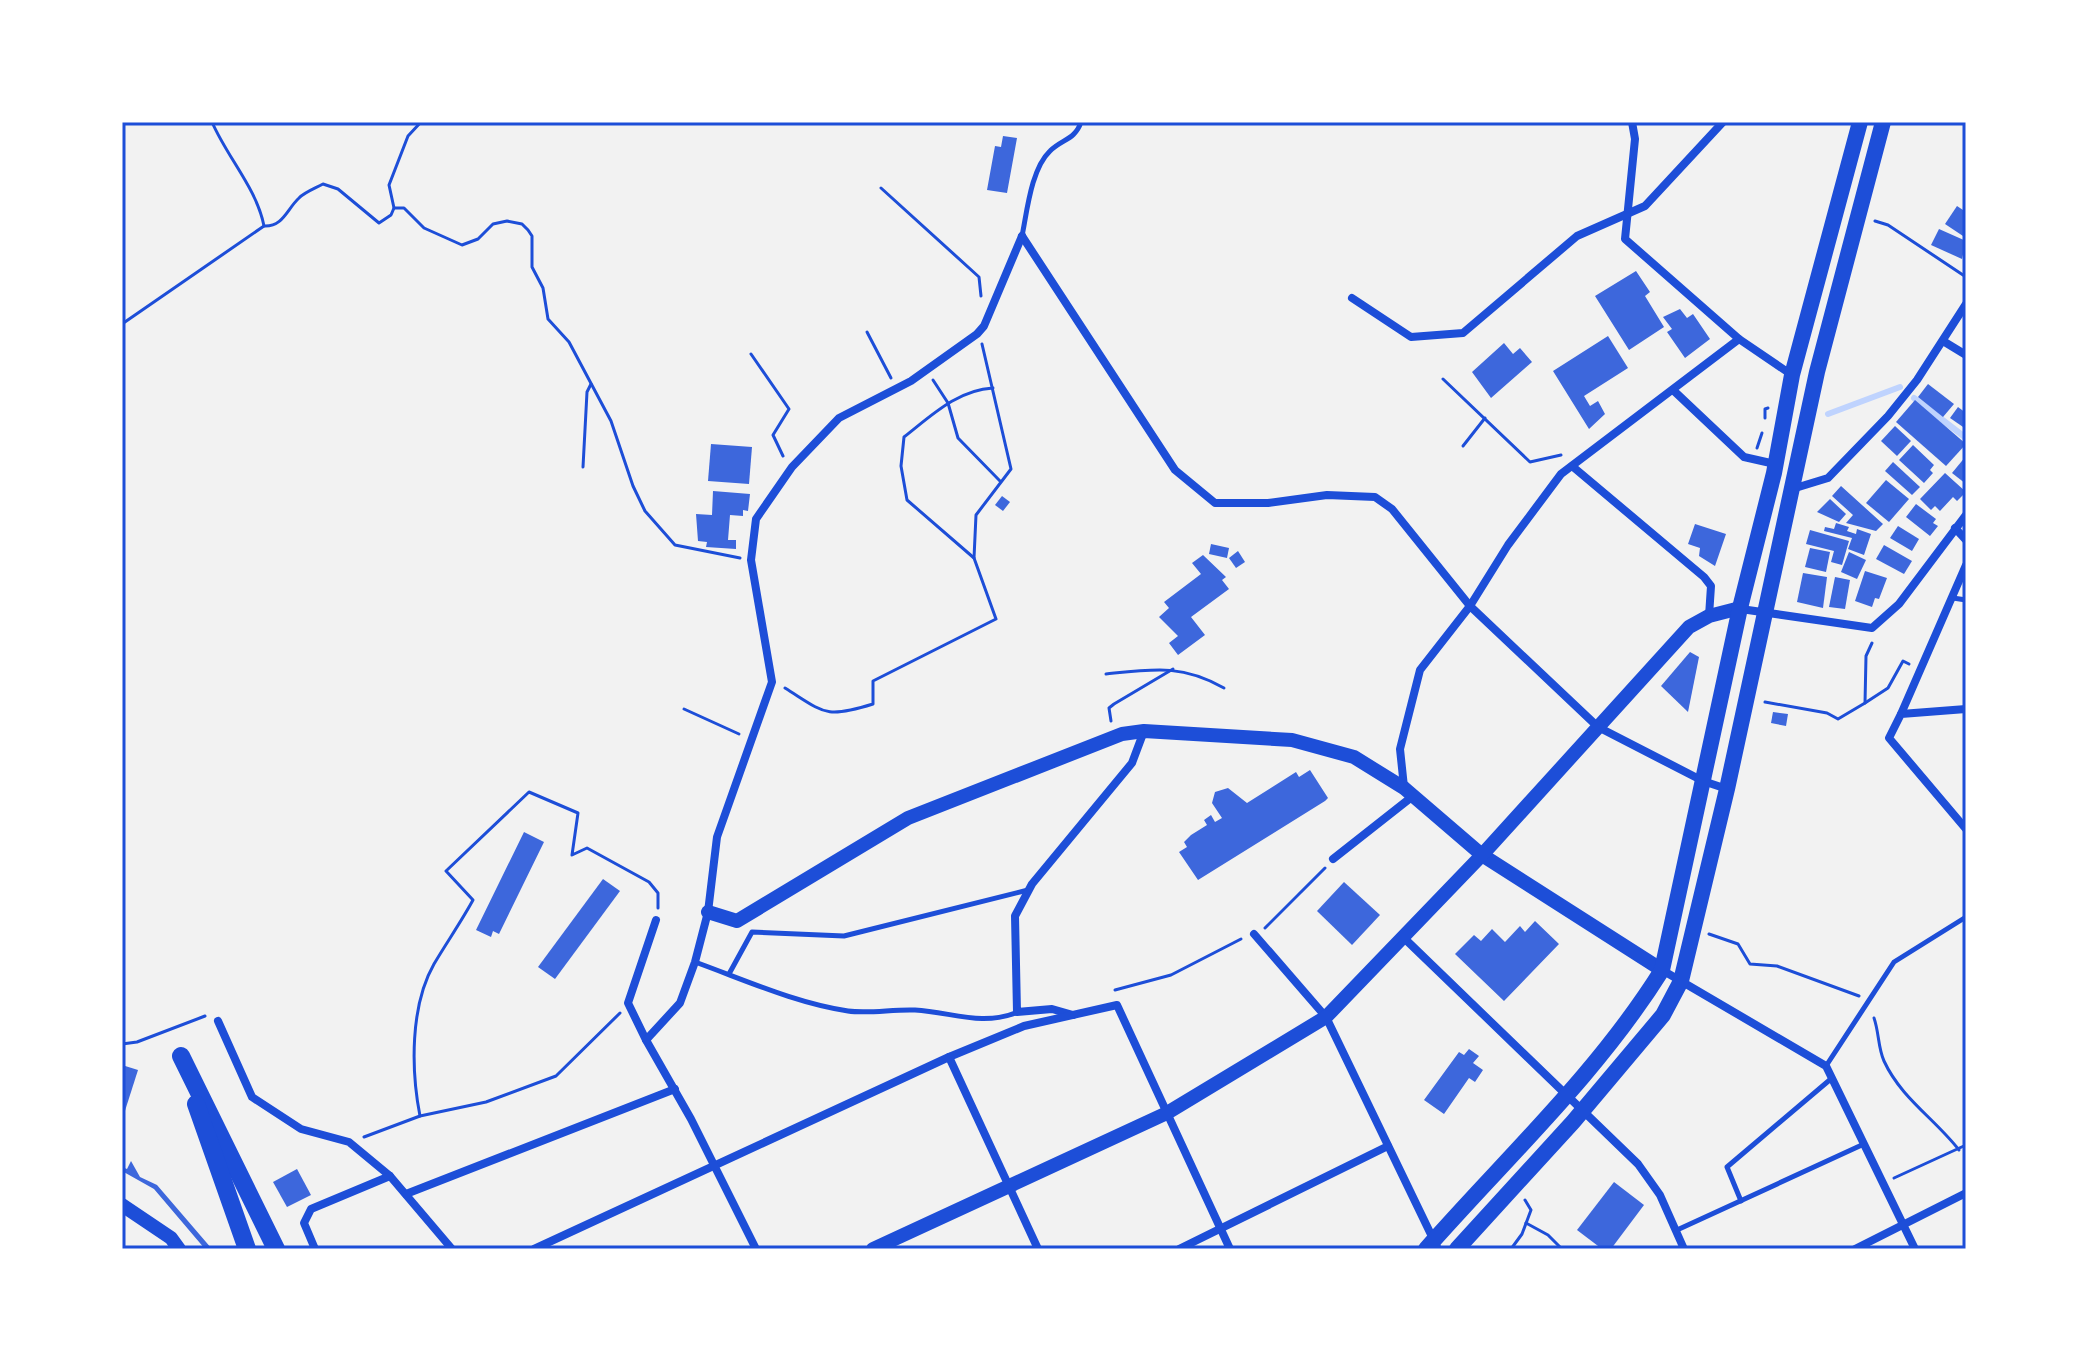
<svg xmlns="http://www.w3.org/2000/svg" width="2088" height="1371" viewBox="0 0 2088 1371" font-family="Georgia,serif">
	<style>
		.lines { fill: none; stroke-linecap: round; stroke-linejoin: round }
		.stream { stroke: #bfd3fe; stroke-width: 6 }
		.building { fill: #3d67dc }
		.path { stroke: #1d4ed8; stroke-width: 3 }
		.service { stroke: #1d4ed8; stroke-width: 5 }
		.minor { stroke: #1d4ed8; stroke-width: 8 }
		.tertiary { stroke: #1d4ed8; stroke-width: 14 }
		.primary { stroke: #1d4ed8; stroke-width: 16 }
		.trunk { stroke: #1d4ed8; stroke-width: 18 }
		.neatline { fill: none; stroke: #1d4ed8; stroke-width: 3 }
	</style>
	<rect width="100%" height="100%" fill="#f2f2f2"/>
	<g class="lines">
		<g class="stream">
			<polyline points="1914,398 1966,438"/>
			<polyline points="1828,414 1900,387"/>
		</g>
	</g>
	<g class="building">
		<polygon points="1003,136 1017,138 1007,193 987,190 995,146 1001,147"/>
		<polygon points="1957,206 1966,212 1966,238 1945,224"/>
		<polygon points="1939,229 1966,241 1962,259 1931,245"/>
		<polygon points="1636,271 1650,292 1645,296 1664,327 1629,350 1595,296"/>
		<polygon points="1680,309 1687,318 1693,314 1710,339 1685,358 1667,332 1672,329 1663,317"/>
		<polygon points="1608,336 1628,368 1584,396 1590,406 1598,401 1605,414 1589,429 1553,371"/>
		<polygon points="1504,343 1513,354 1520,348 1532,362 1491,398 1472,372"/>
		<polygon points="1928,384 1954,404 1943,417 1918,397"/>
		<polygon points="1915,400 1966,444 1946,466 1896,422"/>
		<polygon points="1958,407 1966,413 1966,429 1950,418"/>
		<polygon points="1895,426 1911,441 1897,456 1881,441"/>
		<polygon points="711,444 752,447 749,484 708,481"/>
		<polygon points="1913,445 1934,465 1930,470 1933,473 1924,483 1899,460"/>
		<polygon points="1966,456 1966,484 1952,473"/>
		<polygon points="1893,462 1920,487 1912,495 1885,471"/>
		<polygon points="1945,473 1966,492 1957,501 1953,497 1940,511 1935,506 1931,510 1920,499"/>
		<polygon points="1886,480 1909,499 1889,522 1866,503"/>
		<polygon points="1841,486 1883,524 1876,531 1846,523 1853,515 1832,496"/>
		<polygon points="713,491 750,494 748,511 743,510 743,516 730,515 728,540 736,540 736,549 706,547 707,542 698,541 696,514 712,515"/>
		<polygon points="1002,496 1010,502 1003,511 995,505"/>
		<polygon points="1830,499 1846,514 1839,522 1817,512"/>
		<polygon points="1916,504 1936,519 1933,523 1938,526 1930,536 1906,517"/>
		<polygon points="1836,523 1849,527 1847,531 1856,534 1857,529 1871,534 1864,555 1848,549 1852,538 1824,531 1825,527 1834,529"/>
		<polygon points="1695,524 1726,534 1715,566 1699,556 1700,548 1688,544"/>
		<polygon points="1898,526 1919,539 1912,551 1890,538"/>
		<polygon points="1810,530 1849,541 1842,565 1831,562 1834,551 1806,544"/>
		<polygon points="1211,544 1229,548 1227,558 1209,554"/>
		<polygon points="1884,545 1912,561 1904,574 1876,559"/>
		<polygon points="1810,548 1830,552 1826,572 1805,567"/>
		<polygon points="1238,551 1245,562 1236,568 1229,558"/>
		<polygon points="1849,552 1866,560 1857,579 1841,572"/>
		<polygon points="1203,555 1226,577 1222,580 1229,589 1191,617 1205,635 1178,655 1169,643 1178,636 1159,617 1169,608 1164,602 1201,574 1192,563"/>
		<polygon points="1865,571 1887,578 1879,599 1875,598 1872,607 1855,601"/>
		<polygon points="1803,573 1827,577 1823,608 1797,602"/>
		<polygon points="1835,577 1850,580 1845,609 1829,607"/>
		<polygon points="1690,652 1699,657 1688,712 1661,686"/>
		<polygon points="1773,712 1788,714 1786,726 1771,723"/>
		<polygon points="1310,770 1328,798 1325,801 1198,880 1179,852 1187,847 1184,842 1191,835 1207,825 1204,820 1211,815 1215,822 1222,818 1212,803 1215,792 1228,788 1247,803 1296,772 1299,777"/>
		<polygon points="524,832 544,842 499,934 493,931 491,937 476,930"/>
		<polygon points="603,879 620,891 555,979 538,967"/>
		<polygon points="1344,882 1380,915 1352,945 1317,911"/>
		<polygon points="1535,921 1559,944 1504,1001 1455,954 1474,935 1481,941 1492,929 1505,942 1520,926 1525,932"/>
		<polygon points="1469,1049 1479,1056 1473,1063 1483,1070 1475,1082 1469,1078 1444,1114 1424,1100 1459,1052 1464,1055"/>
		<polygon points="122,1065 138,1070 123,1117 122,1117"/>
		<polygon points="131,1161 140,1177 157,1185 212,1249 205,1249 154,1189 122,1171 122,1167 127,1169"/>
		<polygon points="297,1169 311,1195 287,1207 273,1182"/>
		<polygon points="1614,1182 1644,1205 1611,1249 1602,1249 1577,1230"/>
	</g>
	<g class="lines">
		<g class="path">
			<path d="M212,122C227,157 257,189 264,226"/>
			<polyline points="881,188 979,277 981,296"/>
			<polyline points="394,208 404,208 424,228 462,245 478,239 493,224 507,221 522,224 528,230 532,236 532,267 543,288 548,319 569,342 611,421 633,486 645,511 675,545 740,558"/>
			<polyline points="1875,221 1888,225 1966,277"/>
			<path d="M122,324L264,226C283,227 287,209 299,198C305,192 316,188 323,184L338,189L379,223L391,215L394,208L389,185L408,136L421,122"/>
			<polyline points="867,332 891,378"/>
			<polyline points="751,354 789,409 773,435 783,456"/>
			<polyline points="1443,379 1530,462 1561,455"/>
			<polyline points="933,380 948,403 958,438 1000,481"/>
			<polyline points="1765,418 1765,409 1768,408"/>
			<polyline points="1463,446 1485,418"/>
			<polyline points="1757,448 1762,433"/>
			<polyline points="583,467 587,392 591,384"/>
			<path d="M974,558L907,500L901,466L904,437C931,416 957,390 993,388"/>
			<path d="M1106,674C1153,669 1182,664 1224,688"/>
			<path d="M785,688C825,713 825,719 873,704V681L996,619L974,558L976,515L1011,469L982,344"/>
			<polyline points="1765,702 1827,713 1838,719 1865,703 1866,656 1872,643"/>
			<polyline points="1865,703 1888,688 1903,661 1909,664"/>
			<polyline points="684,709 739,734"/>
			<polyline points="1111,721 1109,708 1114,704 1173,669"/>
			<polyline points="1265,928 1325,868"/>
			<polyline points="1709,934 1738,944 1750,964 1777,966 1859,996"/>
			<polyline points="1115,990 1171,975 1241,939"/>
			<path d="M1874,1018C1879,1032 1878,1048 1884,1061C1901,1098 1935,1119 1959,1150"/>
			<polyline points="122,1044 137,1042 205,1016"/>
			<path d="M420,1116C411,1070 410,1006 434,964C447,942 461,922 473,900L446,871L529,792L578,813L572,855L587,848L649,882L658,893V908"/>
			<polyline points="364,1137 420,1116 486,1102 556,1076 620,1013"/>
			<polyline points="1894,1178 1966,1145"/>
			<polyline points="1526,1223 1548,1235 1560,1247 1558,1249"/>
			<polyline points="1511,1249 1522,1234 1531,1210 1525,1200"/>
		</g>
		<g class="service">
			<path d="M1022,236C1027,212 1031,169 1050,151C1062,139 1075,140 1081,122"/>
			<polyline points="1953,598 1966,600"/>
			<path d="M695,962C745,980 795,1003 848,1011C869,1014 893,1009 915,1010C952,1012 981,1027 1018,1012"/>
			<polyline points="729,974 752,932 844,936 1028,890"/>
			<polyline points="1826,1066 1894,962 1966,917"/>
			<polyline points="1741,1201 1727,1167 1832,1078"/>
			<polyline points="1677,1230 1864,1144"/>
		</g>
		<g class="minor">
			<polyline points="1632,122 1635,139 1625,239 1739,339"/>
			<polyline points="1022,236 1175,470 1215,503 1268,503 1327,495 1375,497 1392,509 1470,606 1598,727 1703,781 1727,789"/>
			<polyline points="1352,298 1411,337 1463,333 1577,236 1645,206 1723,122"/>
			<polyline points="1943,341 1966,355"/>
			<polyline points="1673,390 1744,457 1775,464"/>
			<polyline points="1572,466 1704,577 1711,586 1709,616"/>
			<polyline points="1792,489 1828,478 1888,416 1917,380 1966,304"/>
			<polyline points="1955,528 1966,540"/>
			<polyline points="1741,609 1872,628 1899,604 1966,515"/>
			<polyline points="1966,709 1901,714 1889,738 1966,829"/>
			<polyline points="1901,714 1966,565"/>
			<polyline points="1404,787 1400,749 1420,670 1470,606 1508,545 1561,474 1739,339 1792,375"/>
			<polyline points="1333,859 1413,796"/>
			<polyline points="1254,934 1326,1017 1438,1249"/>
			<polyline points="1404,938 1638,1164 1660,1195 1684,1249"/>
			<polyline points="1662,970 1826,1066 1915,1249"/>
			<polyline points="1073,1015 1052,1009 1017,1012 1015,916 1032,884 1132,763 1144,731"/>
			<polyline points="218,1021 252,1097 301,1129 349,1142 390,1176 452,1249"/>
			<polyline points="646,1040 628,1003 656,920"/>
			<polyline points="949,1057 1038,1249"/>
			<polyline points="406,1194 675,1089"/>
			<polyline points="315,1249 304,1223 311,1209 390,1176"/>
			<polyline points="534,1249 949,1057 1024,1026 1117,1005 1230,1249"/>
			<polyline points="756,1249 691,1119 646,1040 680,1003 695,962 708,912 717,837 772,682 751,560 756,519 792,467 839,418 911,381 977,334 984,326 1022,236"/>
			<polyline points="1179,1249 1388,1146"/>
			<polyline points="1855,1249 1966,1193"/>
		</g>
		<g class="tertiary">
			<polyline points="708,912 737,921 908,818 1122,734 1144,731 1292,740 1354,757 1404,788 1482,855 1662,970"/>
			<polyline points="122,1205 171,1238 179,1249"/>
			<polyline points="873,1249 1167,1113 1326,1017 1482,855 1689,627 1709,616 1740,608"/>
		</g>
		<g class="primary">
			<path d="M1426,1249C1507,1157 1597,1074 1662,970L1740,608L1774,473L1792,375L1860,122"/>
			<polyline points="1457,1249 1573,1122 1663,1015 1681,981 1727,789 1817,372 1883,122"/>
		</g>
		<g class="trunk">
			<polyline points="181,1056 276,1249"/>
			<polyline points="196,1104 247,1249"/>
		</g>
	</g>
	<rect width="2088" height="1371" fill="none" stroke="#ffffff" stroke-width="248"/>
	<rect x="124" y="124" width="1840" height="1123" class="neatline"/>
</svg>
